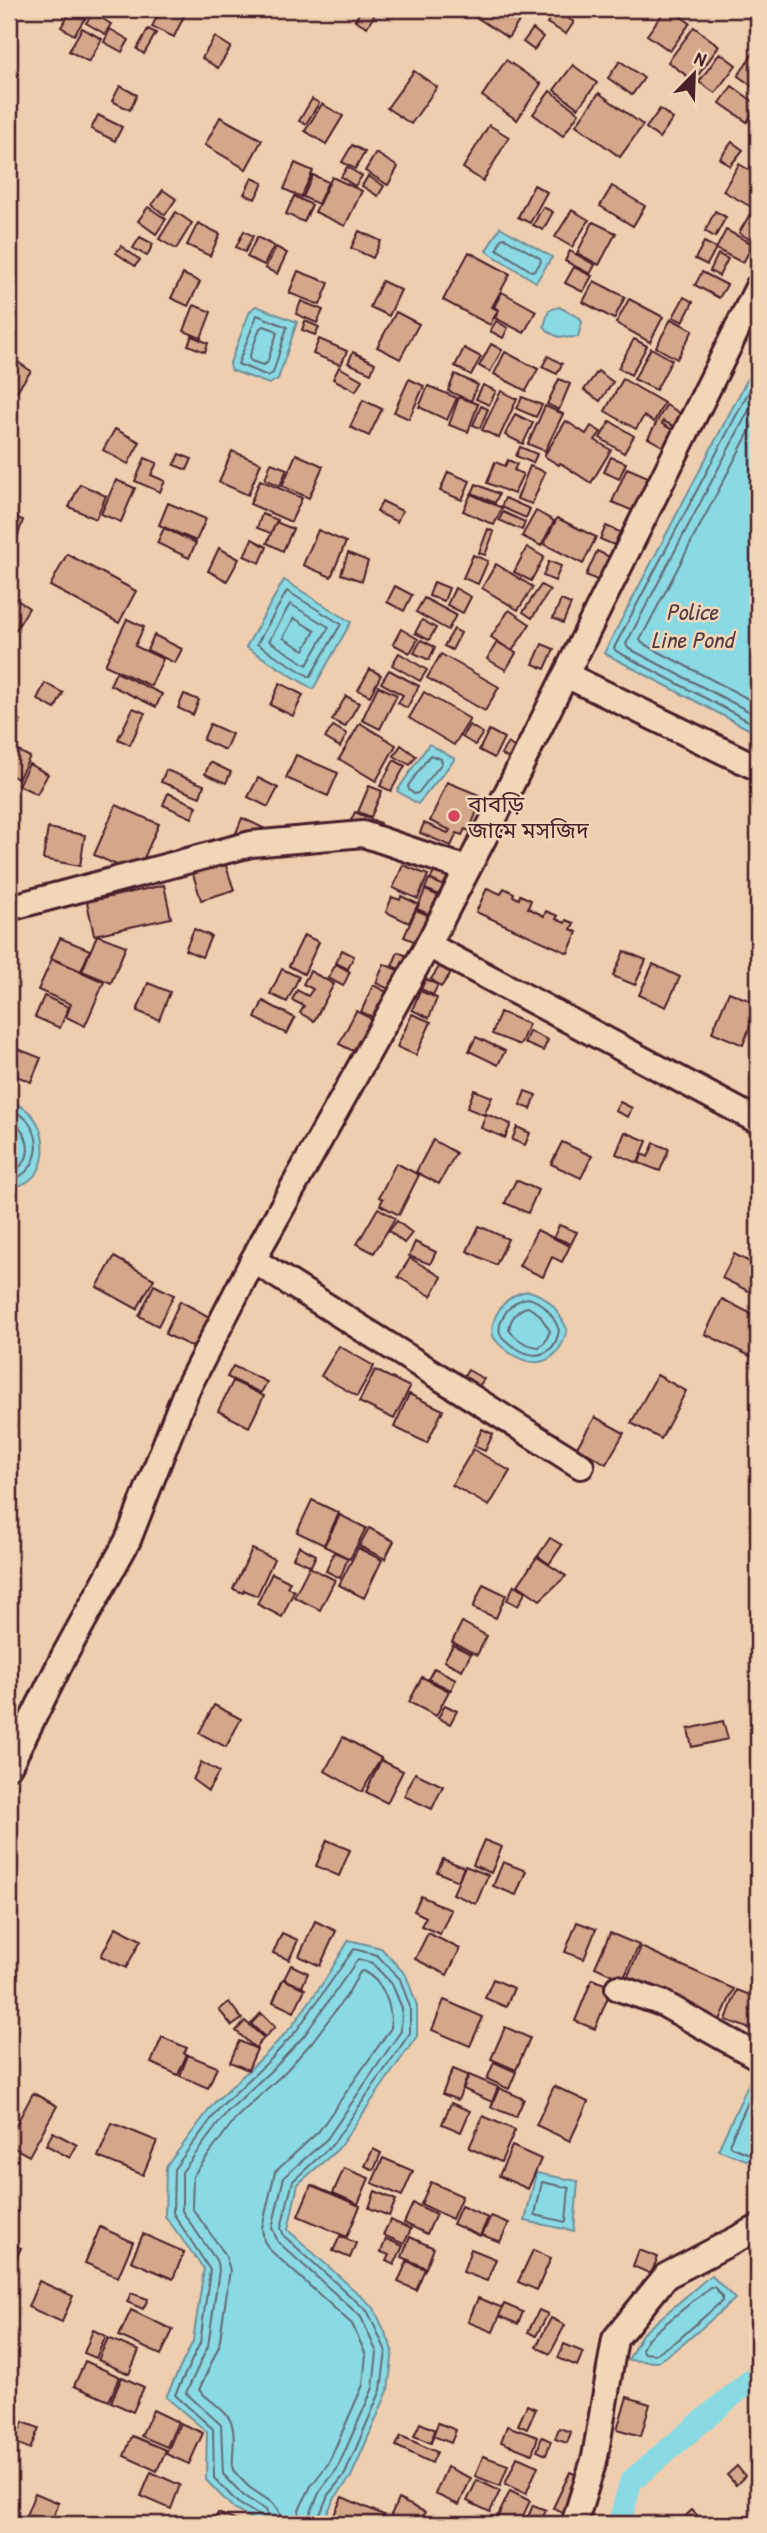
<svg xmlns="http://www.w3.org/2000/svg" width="767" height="2533" viewBox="0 0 767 2533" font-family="'Patrick Hand','Noto Sans Bengali',sans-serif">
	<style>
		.water { fill: #8adae4; stroke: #708f9a; stroke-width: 2 }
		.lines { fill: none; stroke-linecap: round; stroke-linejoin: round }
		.shore { stroke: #646a75; stroke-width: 2 }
		.canal { stroke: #8adae4; stroke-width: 23 }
		.building { fill: #d4a78a; stroke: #4a1f2b; stroke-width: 2 }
		.street-casing { stroke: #4a1f2b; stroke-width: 30 }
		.street { stroke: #f1d6b8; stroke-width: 24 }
		.poi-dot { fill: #d1495b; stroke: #f1d6b8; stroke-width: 2.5 }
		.labels { text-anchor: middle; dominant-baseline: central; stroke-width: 5; stroke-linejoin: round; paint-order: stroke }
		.poi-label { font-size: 23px; fill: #4a1f2b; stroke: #f1d6b8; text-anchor: start }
		.water-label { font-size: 24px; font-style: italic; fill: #543b47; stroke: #f1d6b8 }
	</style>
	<rect width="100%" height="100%" fill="#efceaf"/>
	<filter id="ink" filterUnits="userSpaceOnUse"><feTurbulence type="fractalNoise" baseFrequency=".0143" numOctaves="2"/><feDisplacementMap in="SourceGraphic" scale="14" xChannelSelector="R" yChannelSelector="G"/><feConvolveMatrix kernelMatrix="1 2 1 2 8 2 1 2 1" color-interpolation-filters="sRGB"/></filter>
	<g filter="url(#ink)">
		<g class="water">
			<polygon points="500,227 552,257 536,282 486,251"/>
			<polygon points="256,306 297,322 278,379 269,384 231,370 230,363 250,311"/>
			<path d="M559,307L580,318L582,322L578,337C564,338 553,339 544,326L549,310Z"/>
			<polygon points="758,359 758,734 604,653"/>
			<polygon points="284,580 351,622 313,689 246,647"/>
			<polygon points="429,744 455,759 418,804 397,791"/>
			<path d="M9,1100C16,1104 27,1108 32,1115C48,1134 49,1170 25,1183C20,1186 14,1187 9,1188Z"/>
			<path d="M529,1291C549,1296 558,1311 567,1329C561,1357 542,1371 515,1356C508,1352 499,1345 494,1338C489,1329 495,1315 501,1307C509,1297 517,1292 529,1291Z"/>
			<polygon points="349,1940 381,1948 406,1975 417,2006 417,2036 338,2149 298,2184 288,2230 374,2308 393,2350 388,2391 351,2477 334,2499 322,2524 260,2524 234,2509 206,2480 207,2432 166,2397 193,2341 204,2269 165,2216 166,2167 215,2102 266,2054 292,2026 325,1980"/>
			<polygon points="752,2076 758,2079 758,2164 718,2150"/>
			<polygon points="536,2173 578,2181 574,2231 525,2221"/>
			<polygon points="711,2275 735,2299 682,2345 657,2362 628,2360 642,2334"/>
		</g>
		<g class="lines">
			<g class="shore">
				<polygon points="505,238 540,258 541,262 535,270 531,271 497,249 501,239"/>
				<polygon points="257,315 287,327 273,373 268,376 238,364"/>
				<polygon points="264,326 275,330 277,333 267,363 263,365 251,361 249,358 260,328"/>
				<polyline points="758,374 614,648 616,651 758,726"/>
				<polyline points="758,393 626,644 628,648 758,716"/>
				<polyline points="758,415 640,640 642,643 758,704"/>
				<polygon points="287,591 341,624 310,677 257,644"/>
				<polygon points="290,604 329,627 307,665 269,641"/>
				<polygon points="294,618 315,631 304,650 283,638"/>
				<polygon points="430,755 441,759 442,763 418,793 414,794 409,790 408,786"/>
				<path d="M9,1108C15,1112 23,1115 28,1121C45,1145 36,1173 9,1181"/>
				<path d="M9,1118C30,1131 38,1163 9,1172"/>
				<path d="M528,1298C544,1302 553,1315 559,1330C555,1355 536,1361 516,1348C511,1345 502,1339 500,1333C498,1326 502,1318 506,1312C512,1304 518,1299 528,1298Z"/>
				<path d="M528,1307L539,1314L550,1331L545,1342L539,1347C526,1346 517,1340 509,1330C510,1319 517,1309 528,1307Z"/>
				<polyline points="758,2085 755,2087 729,2144 731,2147 758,2157"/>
				<polygon points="542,2182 569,2188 566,2222 535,2215"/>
				<polygon points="710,2287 714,2287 722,2296 722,2301 678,2340 655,2354 643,2353 642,2349 648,2338"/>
				<polyline points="262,2524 260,2516 238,2503 214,2478 213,2429 175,2395 200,2343 210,2270 173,2213 174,2169 221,2106 271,2059 297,2030 354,1949 377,1955 400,1979 410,2007 410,2033 333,2144 293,2181 281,2228 284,2236 368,2312 386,2351 381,2390 345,2474 328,2495 316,2524"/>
				<polyline points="271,2524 266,2510 244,2496 223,2474 221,2425 186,2393 208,2346 219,2270 216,2260 182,2211 182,2172 227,2112 277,2065 304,2036 358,1959 372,1963 392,1984 402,2008 401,2031 327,2139 284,2177 272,2228 278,2242 361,2317 377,2353 373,2388 337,2469 320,2491 309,2516 307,2524"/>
				<path d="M282,2524C281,2502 264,2499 249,2487C244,2482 238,2476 233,2470C231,2451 240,2427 224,2412C216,2404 207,2398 199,2390L219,2346L230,2270L225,2254L192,2208L193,2176L235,2119L285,2072L312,2042L347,1995L360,1972L363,1971C384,1982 392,2005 391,2028L319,2131L275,2172L262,2228L264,2241L270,2250L352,2324L366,2355L363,2385L328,2464L311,2486L299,2510L297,2524"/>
			</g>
			<polyline class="canal" points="619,2524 631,2481 758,2374"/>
		</g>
		<g class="building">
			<polygon points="73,9 80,9 88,14 74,35 61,27"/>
			<polygon points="160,9 169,9 184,16 174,37 152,27"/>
			<polygon points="362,9 378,9 367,27 355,20"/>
			<polygon points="477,9 527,9 508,38 473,15"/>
			<polygon points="666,9 670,9 690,23 670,51 647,35"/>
			<polygon points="554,10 574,22 566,34 547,23"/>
			<polygon points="93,13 111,24 105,34 86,23"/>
			<polygon points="694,27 719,46 694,81 668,62"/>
			<polygon points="82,28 102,39 89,62 69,51"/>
			<polygon points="110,29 129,40 122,52 104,42"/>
			<polygon points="148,29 156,33 144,54 137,49"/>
			<polygon points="533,29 543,37 534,50 523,42"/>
			<polygon points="215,37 231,47 218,68 202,58"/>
			<polygon points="756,49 758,51 758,90 738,76"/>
			<polygon points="720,53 736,65 715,93 699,82"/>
			<polygon points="506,60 541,84 517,120 482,96"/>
			<polygon points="620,61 644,78 632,95 608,78"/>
			<polygon points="573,65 597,83 578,108 554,90"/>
			<polygon points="414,71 437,87 411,124 387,108"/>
			<polygon points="120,86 137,95 130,110 112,101"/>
			<polygon points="732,86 758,105 747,122 720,103"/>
			<polygon points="550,91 579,113 563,136 533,114"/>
			<polygon points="599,93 643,125 620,157 576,125"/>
			<polygon points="312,99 319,103 306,124 299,121"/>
			<polygon points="322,104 343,116 326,144 305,131"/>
			<polygon points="660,109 673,119 659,138 646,128"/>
			<polygon points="98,115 122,127 115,141 91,129"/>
			<polygon points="220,117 262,140 246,169 205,145"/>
			<polygon points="489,125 509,137 483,181 463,168"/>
			<polygon points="732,142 743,150 730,166 720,158"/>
			<polygon points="352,145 365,152 355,169 342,162"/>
			<polygon points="376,153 398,167 388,185 365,171"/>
			<polygon points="295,163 313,171 301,197 284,189"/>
			<polygon points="739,164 758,175 758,204 755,209 723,191"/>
			<polygon points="347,167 362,176 355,186 341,177"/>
			<polygon points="313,175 328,182 318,204 303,197"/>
			<polygon points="368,176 384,186 378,196 362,186"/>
			<polygon points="332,177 362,191 345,226 315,212"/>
			<polygon points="252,178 263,183 255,199 244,194"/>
			<polygon points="534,185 547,192 530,223 518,217"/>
			<polygon points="612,186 645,206 633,226 600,206"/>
			<polygon points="163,190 176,199 165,215 152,205"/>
			<polygon points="294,196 312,205 304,222 286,214"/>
			<polygon points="148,207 166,219 156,234 138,221"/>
			<polygon points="543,207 553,212 543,230 533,225"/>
			<polygon points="572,210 589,220 572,247 555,237"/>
			<polygon points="715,211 726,217 715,237 705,231"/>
			<polygon points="176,212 192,223 176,249 159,239"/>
			<polygon points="750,214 758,219 758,232 753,241 739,233"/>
			<polygon points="593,222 616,233 599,265 577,253"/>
			<polygon points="198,223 220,234 210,256 187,245"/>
			<polygon points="726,230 753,244 743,263 716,249"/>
			<polygon points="244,231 253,236 245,252 236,247"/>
			<polygon points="359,231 381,241 373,258 351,248"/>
			<polygon points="140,237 153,244 147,256 133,248"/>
			<polygon points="257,237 274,246 264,265 247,257"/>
			<polygon points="704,242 716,248 707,265 695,259"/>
			<polygon points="121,246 140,260 135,266 116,253"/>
			<polygon points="276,247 287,253 277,274 265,268"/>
			<polygon points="570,251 595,265 590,274 565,261"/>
			<polygon points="469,252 510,274 492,307 498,310 490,325 443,300"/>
			<polygon points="718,254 728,259 719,276 710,271"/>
			<polygon points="574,267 592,276 583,292 565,283"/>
			<polygon points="298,271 329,283 320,305 289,293"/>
			<polygon points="702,272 727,285 719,298 695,285"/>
			<polygon points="183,274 200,282 188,306 171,298"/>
			<polygon points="382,281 401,290 389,316 370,307"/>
			<polygon points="594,281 625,297 614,319 583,302"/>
			<polygon points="502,292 536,311 524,333 495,318 499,310 494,307"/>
			<polygon points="684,297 693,302 683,322 673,317"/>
			<polygon points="629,299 663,317 650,342 616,323"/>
			<polygon points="301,301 323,310 317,323 296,314"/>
			<polygon points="194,305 211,312 201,338 184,331"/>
			<polygon points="396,312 419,324 400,359 377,347"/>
			<polygon points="671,319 693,330 677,359 656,347"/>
			<polygon points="305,321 319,327 315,335 302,330"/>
			<polygon points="496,321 508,328 503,338 490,331"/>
			<polygon points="192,336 208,343 205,352 188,345"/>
			<polygon points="319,339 347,351 341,365 313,354"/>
			<polygon points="634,339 647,346 631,375 618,368"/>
			<polygon points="491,344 502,350 490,372 479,366"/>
			<polygon points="464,348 481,357 471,375 455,366"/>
			<polygon points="651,348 672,360 656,390 634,379"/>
			<polygon points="353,352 375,363 371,373 348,363"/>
			<polygon points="505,352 538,369 526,391 494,374"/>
			<polygon points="9,356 31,371 16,392 9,387"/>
			<polygon points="548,356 562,364 557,374 542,367"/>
			<polygon points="339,367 362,380 356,391 333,379"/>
			<polygon points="598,371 613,382 600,401 584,390"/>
			<polygon points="455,374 478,385 471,401 448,391"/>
			<polygon points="409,379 424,386 409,419 394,412"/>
			<polygon points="559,379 570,384 559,410 547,404"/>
			<polygon points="623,379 664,403 654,422 644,416 636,429 605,411"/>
			<polygon points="483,385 496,391 489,405 476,399"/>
			<polygon points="428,386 457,398 447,420 419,407"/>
			<polygon points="501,391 517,399 499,438 482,430"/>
			<polygon points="459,397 478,404 468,432 449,425"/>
			<polygon points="522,397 542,405 536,417 517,409"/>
			<polygon points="363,400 382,409 369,436 350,427"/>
			<polygon points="666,405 682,414 675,427 663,421 662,424 673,430 664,447 648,438"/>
			<polygon points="481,406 488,409 480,428 473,425"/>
			<polygon points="545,406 563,414 545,451 528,444"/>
			<polygon points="515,414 533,423 523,444 505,435"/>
			<polygon points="566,421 586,434 591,426 601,432 595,440 611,450 591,483 560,463 559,465 544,456"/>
			<polygon points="610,421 634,436 624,453 600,438"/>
			<polygon points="115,429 140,442 128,464 103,450"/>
			<polygon points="520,447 537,454 533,463 516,456"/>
			<polygon points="232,451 261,463 248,495 219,482"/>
			<polygon points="179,454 192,459 187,470 174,465"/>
			<polygon points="296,454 323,466 309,498 282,486"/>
			<polygon points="611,457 626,463 619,479 604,472"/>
			<polygon points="145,458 157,463 151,475 165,481 160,492 135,481"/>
			<polygon points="508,460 517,464 514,470 523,474 514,494 487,483 495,462 505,466"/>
			<polygon points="271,463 287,469 280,486 265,479"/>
			<polygon points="530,466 545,472 532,504 517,499"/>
			<polygon points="627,468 648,477 633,511 612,502"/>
			<polygon points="448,472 470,481 462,500 440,491"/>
			<polygon points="116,480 135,488 121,522 101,514"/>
			<polygon points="260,480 302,498 291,522 250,504"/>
			<polygon points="80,484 106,496 96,519 69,507"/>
			<polygon points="476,484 499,494 495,503 472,493"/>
			<polygon points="471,494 502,508 494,525 463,511"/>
			<polygon points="505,498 530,509 526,518 501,507"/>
			<polygon points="382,501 402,511 397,522 377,512"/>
			<polygon points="168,503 206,519 196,541 159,525"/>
			<polygon points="536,511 554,521 541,546 522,536"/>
			<polygon points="503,512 525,522 522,530 499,520"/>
			<polygon points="262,514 278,520 273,534 257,528"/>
			<polygon points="12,516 23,520 17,538 9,535"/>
			<polygon points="557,518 596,537 583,564 544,544"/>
			<polygon points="276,522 293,529 283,551 267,543"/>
			<polygon points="606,526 620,532 614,545 600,539"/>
			<polygon points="164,528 196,543 189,558 157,543"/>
			<polygon points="488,529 494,532 485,555 479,553"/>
			<polygon points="318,530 346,542 331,577 303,565"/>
			<polygon points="252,539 267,547 260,563 244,556"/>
			<polygon points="527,547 544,557 531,581 514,572"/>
			<polygon points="219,548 239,559 227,581 208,571"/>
			<polygon points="597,551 612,558 601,582 586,575"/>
			<polygon points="348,553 368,561 362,581 341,574"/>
			<polygon points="67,554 136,591 119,623 50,586"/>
			<polygon points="473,555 488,561 478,584 463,578"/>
			<polygon points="549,561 561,566 555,581 543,576"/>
			<polygon points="496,564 533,587 518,610 482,588"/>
			<polygon points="434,582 449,588 444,601 429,596"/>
			<polygon points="541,585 550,590 532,618 523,612"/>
			<polygon points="395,586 412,595 404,611 387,602"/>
			<polygon points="455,588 471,597 463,613 447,605"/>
			<polygon points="424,598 456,615 448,630 416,612"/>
			<polygon points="16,599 29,608 15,631 9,628 9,610"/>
			<polygon points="561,600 571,604 563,623 553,618"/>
			<polygon points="509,610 530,624 512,651 491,637"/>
			<polygon points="127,619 144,627 135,646 163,659 151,686 105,665"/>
			<polygon points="422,620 436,628 429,640 415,633"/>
			<polygon points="401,629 418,639 410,653 393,644"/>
			<polygon points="454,629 461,633 452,650 444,646"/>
			<polygon points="154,635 182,649 175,663 147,650"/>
			<polygon points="421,640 435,647 429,660 414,653"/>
			<polygon points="497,642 516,653 506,670 487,659"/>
			<polygon points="542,644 554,649 545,669 533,664"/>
			<polygon points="399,653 427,670 420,681 392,665"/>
			<polygon points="441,654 499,687 485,711 427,678"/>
			<polygon points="370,669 381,675 370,696 358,690"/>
			<polygon points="389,670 419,686 407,708 398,703 403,695 381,683"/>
			<polygon points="116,672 162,694 156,707 110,685"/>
			<polygon points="45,683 63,693 55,709 37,699"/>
			<polygon points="280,683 303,695 293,716 270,705"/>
			<polygon points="378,686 397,695 380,729 362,720"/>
			<polygon points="424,692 470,719 454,745 409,718"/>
			<polygon points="184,694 199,700 193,715 178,708"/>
			<polygon points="346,696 359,703 345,727 332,720"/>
			<polygon points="133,708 145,713 130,745 118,739"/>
			<polygon points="11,716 21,721 9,744 9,719"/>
			<polygon points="360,723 396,745 376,781 339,759"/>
			<polygon points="210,724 232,734 225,750 203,740"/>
			<polygon points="469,725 483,733 475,745 462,737"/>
			<polygon points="333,726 347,734 340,747 325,738"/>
			<polygon points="489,730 504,738 494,758 479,750"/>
			<polygon points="508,743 520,751 514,762 501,754"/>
			<polygon points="401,745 416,756 410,765 394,756"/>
			<polygon points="9,746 30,757 18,779 9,774"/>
			<polygon points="296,755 338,773 328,796 286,778"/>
			<polygon points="394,760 405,766 391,791 380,786"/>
			<polygon points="210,762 231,772 226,783 205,774"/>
			<polygon points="29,764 48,774 37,794 18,785"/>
			<polygon points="166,770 204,785 200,797 161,782"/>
			<polygon points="258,778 278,788 268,807 248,797"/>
			<polygon points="447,782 479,795 473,809 477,811 469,831 465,829 462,835 457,833 451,846 420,833 424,823 448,833 450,830 430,821"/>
			<polygon points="369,786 382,791 371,817 358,812"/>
			<polygon points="168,793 197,806 192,818 163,805"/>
			<polygon points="116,805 159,824 137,874 94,855"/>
			<polygon points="355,812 380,823 375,834 350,822"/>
			<polygon points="242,818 270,831 234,838"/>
			<polygon points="48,828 85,835 80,866 43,859"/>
			<polygon points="223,857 234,890 201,900 191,868"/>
			<polygon points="403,865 428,875 418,899 393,888"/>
			<polygon points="436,868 454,876 448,888 430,880"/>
			<polygon points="429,879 451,889 447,898 425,889"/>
			<polygon points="164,885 171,918 94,935 87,902"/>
			<polygon points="487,888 501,894 504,888 514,893 513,896 519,899 520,895 531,900 528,908 544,916 546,911 558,916 556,919 565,923 566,920 574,923 571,929 577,932 568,953 476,912"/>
			<polygon points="425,890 446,899 438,918 417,909"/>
			<polygon points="401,896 418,904 409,923 386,912 392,897 400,900"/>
			<polygon points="416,910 435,918 423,945 404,937"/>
			<polygon points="194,929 211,936 202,957 185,950"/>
			<polygon points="97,935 126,946 111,983 82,971"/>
			<polygon points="304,935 319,942 304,974 289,966"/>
			<polygon points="60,938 90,950 81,971 51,958"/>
			<polygon points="342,950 354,956 348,969 336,963"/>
			<polygon points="624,951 646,960 635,985 613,976"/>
			<polygon points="398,952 414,959 408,973 392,966"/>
			<polygon points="52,959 104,982 85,1026 66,1017 71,1004 38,990"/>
			<polygon points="336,964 350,972 343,986 328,978"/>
			<polygon points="384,964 402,972 393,991 376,983"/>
			<polygon points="441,964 452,971 441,987 431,979"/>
			<polygon points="653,964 680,977 666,1007 639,995"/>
			<polygon points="282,969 299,977 287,1002 270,994"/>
			<polygon points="310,971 334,984 314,1021 300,1013 304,1006 292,1000 297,990 308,996 313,989 303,984"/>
			<polygon points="426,979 438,985 433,995 421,989"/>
			<polygon points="148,983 170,992 159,1020 137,1011"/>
			<polygon points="373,985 387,992 376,1018 361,1012"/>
			<polygon points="420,991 437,998 429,1018 412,1010"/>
			<polygon points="729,992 758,1004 743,1045 712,1032"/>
			<polygon points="44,996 69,1007 60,1028 35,1017"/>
			<polygon points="263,1001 295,1018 287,1034 255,1018"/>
			<polygon points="356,1011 380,1023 363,1056 339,1044"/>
			<polygon points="500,1012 529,1024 520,1045 492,1034"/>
			<polygon points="412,1014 431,1022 416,1055 397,1047"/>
			<polygon points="529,1031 548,1040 543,1051 524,1043"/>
			<polygon points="476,1037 505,1051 498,1065 469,1051"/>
			<polygon points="18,1049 41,1058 31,1082 9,1073"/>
			<polygon points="474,1090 492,1097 484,1115 467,1108"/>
			<polygon points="525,1091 536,1095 531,1109 520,1105"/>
			<polygon points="620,1102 632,1108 628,1117 615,1111"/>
			<polygon points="486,1114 511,1124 505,1138 481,1128"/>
			<polygon points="517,1127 530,1133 525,1145 512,1140"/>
			<polygon points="625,1132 647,1141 638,1163 616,1154"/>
			<polygon points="433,1140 456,1153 439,1184 416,1172"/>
			<polygon points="562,1142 592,1156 581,1178 551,1164"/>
			<polygon points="654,1143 669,1149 660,1171 639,1163 642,1154 648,1157"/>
			<polygon points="396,1163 419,1175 399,1215 380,1205 383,1199 379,1197"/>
			<polygon points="516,1180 538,1190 528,1213 505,1203"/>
			<polygon points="378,1208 395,1218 374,1253 357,1244"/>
			<polygon points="397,1221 412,1233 404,1243 389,1231"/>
			<polygon points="559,1225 577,1232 571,1244 554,1237"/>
			<polygon points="479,1226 508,1239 496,1265 467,1251"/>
			<polygon points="537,1230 570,1246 562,1262 552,1257 543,1277 519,1266"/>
			<polygon points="415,1242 436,1252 430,1264 409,1256"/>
			<polygon points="734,1254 758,1266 758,1296 722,1278"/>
			<polygon points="114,1257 154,1279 137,1309 97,1287"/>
			<polygon points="410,1258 442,1277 431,1296 398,1277"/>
			<polygon points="154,1285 174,1295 158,1326 139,1316"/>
			<polygon points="722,1299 758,1317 758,1360 705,1334"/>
			<polygon points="180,1301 217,1321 199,1350 165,1334"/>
			<polygon points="339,1346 374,1366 357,1396 321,1376"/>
			<polygon points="233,1366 267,1382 261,1393 227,1377"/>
			<polygon points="375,1370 410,1387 394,1419 359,1402"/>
			<polygon points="468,1370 484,1379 479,1386 464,1376"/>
			<polygon points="657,1375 686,1391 661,1439 631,1423"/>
			<polygon points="233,1381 264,1396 249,1427 218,1411"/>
			<polygon points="409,1394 443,1410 427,1443 394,1427"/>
			<polygon points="595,1417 624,1433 606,1464 577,1447"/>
			<polygon points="482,1429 493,1434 485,1451 474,1446"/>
			<polygon points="473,1449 510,1471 489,1506 452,1485"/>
			<polygon points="312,1500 339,1513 324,1545 297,1532"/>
			<polygon points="340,1515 366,1528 350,1559 324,1546"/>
			<polygon points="369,1528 394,1541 385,1559 359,1546"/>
			<polygon points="550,1538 562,1545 549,1564 538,1556"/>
			<polygon points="299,1546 316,1555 311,1566 293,1558"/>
			<polygon points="358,1548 382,1560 364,1598 339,1585"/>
			<polygon points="252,1549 274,1559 257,1596 244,1590 243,1593 233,1589"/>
			<polygon points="334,1552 348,1558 340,1578 326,1571"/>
			<polygon points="537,1557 566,1576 540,1600 518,1585"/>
			<polygon points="309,1567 335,1580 320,1610 294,1597"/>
			<polygon points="272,1573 290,1582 287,1587 294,1591 282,1617 257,1604"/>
			<polygon points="483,1584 506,1595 496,1618 473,1608"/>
			<polygon points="514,1585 526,1591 518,1606 507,1600"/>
			<polygon points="462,1622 487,1636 477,1655 452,1642"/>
			<polygon points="453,1645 471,1654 462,1670 444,1661"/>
			<polygon points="434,1668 456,1679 451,1690 428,1679"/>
			<polygon points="422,1677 449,1691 436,1716 409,1702"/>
			<polygon points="214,1705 241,1719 226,1747 199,1733"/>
			<polygon points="445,1705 457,1711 450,1724 438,1718"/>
			<polygon points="723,1721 728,1739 692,1747 688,1729"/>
			<polygon points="343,1737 381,1758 362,1792 325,1771"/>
			<polygon points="381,1760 403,1771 387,1803 366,1792"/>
			<polygon points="201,1762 219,1772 208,1791 193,1780"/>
			<polygon points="415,1773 443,1786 432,1809 404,1796"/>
			<polygon points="327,1840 350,1850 339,1876 316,1866"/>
			<polygon points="484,1840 502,1847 491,1873 473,1865"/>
			<polygon points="443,1859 464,1867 458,1881 437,1872"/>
			<polygon points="503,1862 526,1871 516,1895 493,1886"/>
			<polygon points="465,1866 488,1875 476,1904 453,1894"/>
			<polygon points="421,1896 451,1910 440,1934 421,1926 426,1917 414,1911"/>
			<polygon points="315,1921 336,1931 320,1966 299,1956"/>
			<polygon points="577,1922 596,1929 584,1959 565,1952"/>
			<polygon points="116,1927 141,1940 126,1968 101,1956"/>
			<polygon points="282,1933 298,1940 289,1960 273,1953"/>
			<polygon points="428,1933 460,1949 447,1975 415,1959"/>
			<polygon points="610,1933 639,1945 623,1980 595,1967"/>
			<polygon points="641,1947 734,1989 720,2020 627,1978"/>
			<polygon points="291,1965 308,1973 302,1987 284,1979"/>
			<polygon points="283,1979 305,1989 294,2012 273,2002"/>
			<polygon points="493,1979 514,1988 506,2007 485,1998"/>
			<polygon points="592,1979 612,1987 595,2029 575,2021"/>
			<polygon points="737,1990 758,1998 758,2032 726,2020"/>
			<polygon points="444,2000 483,2017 470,2046 432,2030"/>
			<polygon points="229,2002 242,2019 232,2026 219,2010"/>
			<polygon points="261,2013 275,2027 265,2037 251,2024"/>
			<polygon points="245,2021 264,2038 255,2048 236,2031"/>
			<polygon points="505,2027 530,2038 516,2070 491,2059"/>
			<polygon points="162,2037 187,2048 184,2053 187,2054 178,2075 151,2063"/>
			<polygon points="239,2041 257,2049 248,2070 230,2062"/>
			<polygon points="188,2055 217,2067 208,2088 180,2076"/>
			<polygon points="494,2062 516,2072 509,2089 487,2079"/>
			<polygon points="453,2069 468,2075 458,2100 442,2094"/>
			<polygon points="469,2075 498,2087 492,2102 463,2089"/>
			<polygon points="554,2086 588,2102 570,2141 536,2125"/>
			<polygon points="499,2088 524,2099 516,2117 491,2107"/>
			<polygon points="33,2093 57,2106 29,2156 9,2145 9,2138"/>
			<polygon points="451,2103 470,2111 461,2132 442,2124"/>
			<polygon points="483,2116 515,2130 501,2162 469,2148"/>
			<polygon points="112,2123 157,2141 143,2175 98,2157"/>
			<polygon points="53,2132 77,2145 70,2158 46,2145"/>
			<polygon points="512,2146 541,2159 528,2189 499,2176"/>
			<polygon points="373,2149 381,2153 374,2170 365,2166"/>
			<polygon points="383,2158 413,2171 402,2196 372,2183"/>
			<polygon points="344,2168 369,2178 358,2204 333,2193"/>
			<polygon points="431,2182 462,2196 452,2219 421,2204"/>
			<polygon points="311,2185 360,2206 347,2237 298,2216"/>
			<polygon points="375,2191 396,2200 389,2216 369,2208"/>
			<polygon points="413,2203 436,2214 427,2234 404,2223"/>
			<polygon points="461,2206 488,2218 480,2236 453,2224"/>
			<polygon points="491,2216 509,2223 500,2242 482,2235"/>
			<polygon points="390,2220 411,2229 404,2244 383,2235"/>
			<polygon points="100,2227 133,2242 118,2277 85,2263"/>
			<polygon points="143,2234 184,2252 173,2279 131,2261"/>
			<polygon points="340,2236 356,2243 350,2258 333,2251"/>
			<polygon points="410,2237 434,2248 426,2268 402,2257"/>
			<polygon points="386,2239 403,2246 394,2265 386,2261 389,2255 381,2252"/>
			<polygon points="9,2243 21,2248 9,2274"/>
			<polygon points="471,2249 496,2259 487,2281 463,2272"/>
			<polygon points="533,2250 551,2258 537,2290 518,2282"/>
			<polygon points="639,2250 658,2257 651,2274 633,2266"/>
			<polygon points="407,2261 425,2269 416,2290 398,2282"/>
			<polygon points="39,2281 73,2296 62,2322 28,2307"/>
			<polygon points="131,2293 148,2299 143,2309 127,2302"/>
			<polygon points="478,2298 503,2308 493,2332 468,2322"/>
			<polygon points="504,2304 523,2312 518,2324 499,2316"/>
			<polygon points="131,2310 173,2330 161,2355 119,2336"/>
			<polygon points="539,2310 548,2314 536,2336 528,2332"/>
			<polygon points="551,2318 565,2325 550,2354 536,2347"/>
			<polygon points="93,2330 106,2336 96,2358 84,2353"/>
			<polygon points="108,2338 139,2351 129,2374 98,2360"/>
			<polygon points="564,2344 583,2352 577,2366 558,2358"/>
			<polygon points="85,2361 120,2377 109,2401 74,2386"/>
			<polygon points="122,2377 144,2387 133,2412 111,2402"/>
			<polygon points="627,2397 650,2404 641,2436 617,2429"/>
			<polygon points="527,2405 536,2409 527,2429 518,2425"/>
			<polygon points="153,2410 178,2422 167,2447 141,2436"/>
			<polygon points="23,2422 39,2428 30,2449 14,2442"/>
			<polygon points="180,2423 203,2433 189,2464 166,2454"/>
			<polygon points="420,2423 436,2430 431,2443 414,2436"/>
			<polygon points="438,2423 456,2430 451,2443 433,2436"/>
			<polygon points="507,2426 538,2437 532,2454 501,2442"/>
			<polygon points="559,2428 571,2432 567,2443 555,2439"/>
			<polygon points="132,2436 166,2450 157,2471 124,2456"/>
			<polygon points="401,2436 437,2452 432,2463 396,2446"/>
			<polygon points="542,2437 551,2441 546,2455 537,2451"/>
			<polygon points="483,2456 508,2465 500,2486 475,2476"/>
			<polygon points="517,2457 538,2466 526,2494 505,2484"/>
			<polygon points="737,2466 745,2476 736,2485 727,2475"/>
			<polygon points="447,2467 471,2478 459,2505 435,2494"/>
			<polygon points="151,2472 180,2485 171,2509 141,2496"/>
			<polygon points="570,2472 587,2479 570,2515 553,2508"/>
			<polygon points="477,2480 500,2491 490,2512 467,2501"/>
			<polygon points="510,2491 530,2501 519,2524 494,2524"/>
			<polygon points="35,2493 59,2503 50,2524 23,2523"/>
			<polygon points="342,2497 384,2515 380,2524 330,2524"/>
			<polygon points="398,2499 425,2512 419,2524 387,2524"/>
			<polygon points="533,2505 546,2510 540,2524 525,2524"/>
			<polygon points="692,2510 703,2521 700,2524 677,2524"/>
			<polygon points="218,2513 243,2524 213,2524"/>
		</g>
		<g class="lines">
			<g class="street-casing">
				<g id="street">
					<polyline points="566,675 758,768"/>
					<polyline points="9,908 251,844 363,834 467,869"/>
					<polyline points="428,945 758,1121"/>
					<polyline points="253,1260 581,1466"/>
					<polyline points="9,1766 64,1656 128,1540 187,1389 261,1245 428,945 510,787 758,287"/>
					<polyline points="618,1988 662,2003 758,2057"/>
					<polyline points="574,2524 595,2457 615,2339 666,2276 758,2228"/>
				</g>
			</g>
			<use href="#street" class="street"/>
		</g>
	</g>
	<circle class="poi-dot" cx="454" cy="816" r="7"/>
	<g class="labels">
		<g class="poi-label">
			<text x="468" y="803">বাবড়ি<tspan x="468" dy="26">জামে মসজিদ</tspan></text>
		</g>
		<g class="water-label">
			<text x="692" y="611">Police<tspan x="692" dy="28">Line Pond</tspan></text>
		</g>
	</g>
	<rect width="767" height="2533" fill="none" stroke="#f1d6b8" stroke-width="35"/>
	<rect x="18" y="18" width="732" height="2498" fill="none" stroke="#4a1f2b" stroke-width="2.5" filter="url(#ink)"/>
	<g transform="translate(694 74) rotate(23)" stroke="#f1d6b8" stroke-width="5" paint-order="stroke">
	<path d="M0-5L12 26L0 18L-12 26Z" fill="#4a1f2b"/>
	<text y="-10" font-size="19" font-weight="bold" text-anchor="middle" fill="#4a1f2b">N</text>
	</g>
</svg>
